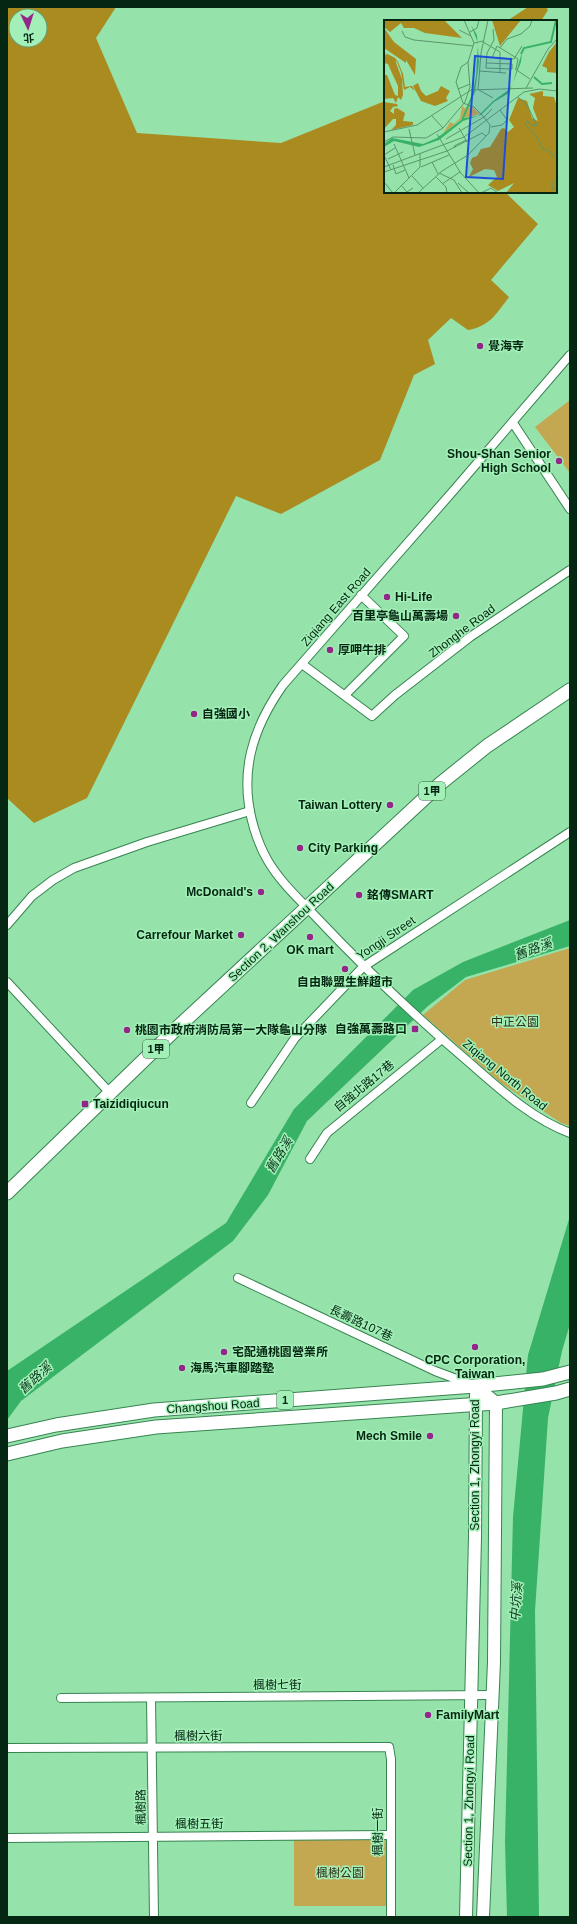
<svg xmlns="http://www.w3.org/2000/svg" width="577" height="1924" viewBox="0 0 577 1924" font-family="Helvetica,'Noto Sans TC',sans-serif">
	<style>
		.green { fill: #c3a851 }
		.forest { fill: #a98b20; fill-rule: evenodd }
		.water { fill: #38b267 }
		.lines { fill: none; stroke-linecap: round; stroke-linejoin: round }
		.minor-casing { stroke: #378451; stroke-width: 10 }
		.secondary-casing { stroke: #378451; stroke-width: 14 }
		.primary-casing { stroke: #378451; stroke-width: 15 }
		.minor { stroke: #fff; stroke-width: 8 }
		.secondary { stroke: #fff; stroke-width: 12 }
		.primary { stroke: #fff; stroke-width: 13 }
		.poi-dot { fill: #932789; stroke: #a2f0b7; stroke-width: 1.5 }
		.labels { text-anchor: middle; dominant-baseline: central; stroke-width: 3; stroke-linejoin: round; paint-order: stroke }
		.shield { fill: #a2f0b7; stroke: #346344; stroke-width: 1 }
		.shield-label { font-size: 11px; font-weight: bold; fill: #052612 }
		.poi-label { font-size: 12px; font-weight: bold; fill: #052612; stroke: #a2f0b7; text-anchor: start }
		.street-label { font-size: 12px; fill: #052612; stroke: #a2f0b7 }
		.park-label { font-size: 12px; fill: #352e18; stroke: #a2f0b7 }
		.water-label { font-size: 13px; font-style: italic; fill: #0a3b1e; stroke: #a2f0b7 }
		.inset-river { fill: none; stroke: #38b267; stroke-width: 2 }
		.inset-road { fill: none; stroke: #5b976d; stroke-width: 1 }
		.view { fill: #1d4ed8; fill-opacity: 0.15; stroke: #1d4ed8; stroke-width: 2 }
		.inset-edge { fill: none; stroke: #052612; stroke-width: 2 }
	</style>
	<rect width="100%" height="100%" fill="#95e2aa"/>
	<g class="green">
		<polygon points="570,400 570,473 535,427"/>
		<polygon points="570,948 570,1126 561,1123 501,1083 423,1015 465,980"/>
		<rect x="294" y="1839" width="92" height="67"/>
	</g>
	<g class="forest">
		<path d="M7,7H116L96,38L137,133L281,143L385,101V192H505L538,224L491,280L509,297C496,314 490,326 468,330L451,318L428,340L435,364L414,375L380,460L281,514L236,496L87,798L34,823L7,798ZM16,16H40V40H16Z"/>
		<polygon points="528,7 546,7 548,10 541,21 507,21"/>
	</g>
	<g class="water">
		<polygon points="570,920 570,946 466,977 428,1006 307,1121 268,1195 233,1241 21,1401 7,1420 7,1371 226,1223 294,1109 413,990 463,962"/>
		<polygon points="570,1216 570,1324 562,1351 548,1418 535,1611 539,1917 507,1917 505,1842 513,1517 528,1355"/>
	</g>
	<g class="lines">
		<g class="minor-casing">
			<g id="minor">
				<path d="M570,355L454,490L283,685C252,729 238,774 254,828C257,838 262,851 268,861C281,883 300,900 317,918C366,970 417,1018 471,1064C501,1090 532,1119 570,1133"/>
				<polyline points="513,423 570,509"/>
				<polyline points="302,664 372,716 395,695 470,637 570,570"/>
				<polyline points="345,695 404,636 361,595"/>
				<polyline points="7,925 32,896 53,880 74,868 147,842 250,811"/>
				<polyline points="7,982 110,1093"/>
				<polyline points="251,1103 295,1038 363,967 570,832"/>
				<polyline points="310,1159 327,1133 442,1039"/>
				<polyline points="238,1278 435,1371 470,1384"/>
				<polyline points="61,1698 493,1695"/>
				<polyline points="151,1698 154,1917"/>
				<polyline points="7,1748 389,1747 391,1759 391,1917"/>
				<polyline points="7,1838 390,1835"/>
			</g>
		</g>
		<g class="secondary-casing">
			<g id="secondary">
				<polyline points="475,1386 496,1403 494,1662 483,1917"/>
				<polyline points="466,1917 475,1537 476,1394"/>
			</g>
		</g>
		<g class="primary-casing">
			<g id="primary">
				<polyline points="7,1193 179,1026 441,783 487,746 570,690"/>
				<polyline points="7,1436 56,1425 154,1410 475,1386 543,1379 570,1372"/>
				<polyline points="7,1454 62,1441 156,1427 496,1403 556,1393 570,1389"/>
			</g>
		</g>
		<use href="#minor" class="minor"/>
		<use href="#secondary" class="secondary"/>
		<use href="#primary" class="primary"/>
	</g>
	<g class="poi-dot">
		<circle cx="480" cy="346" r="4"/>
		<circle cx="559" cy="461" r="4"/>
		<circle cx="387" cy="597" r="4"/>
		<circle cx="456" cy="616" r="4"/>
		<circle cx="330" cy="650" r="4"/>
		<circle cx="194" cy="714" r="4"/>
		<circle cx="390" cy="805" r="4"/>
		<circle cx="300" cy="848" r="4"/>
		<circle cx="261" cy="892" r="4"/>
		<circle cx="359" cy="895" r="4"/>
		<circle cx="241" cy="935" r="4"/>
		<circle cx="310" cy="937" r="4"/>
		<circle cx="345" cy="969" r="4"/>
		<rect x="411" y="1025" width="8" height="8" rx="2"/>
		<circle cx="127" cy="1030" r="4"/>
		<rect x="81" y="1100" width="8" height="8" rx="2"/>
		<circle cx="475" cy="1347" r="4"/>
		<circle cx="224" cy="1352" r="4"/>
		<circle cx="182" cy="1368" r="4"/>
		<circle cx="430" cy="1436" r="4"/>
		<circle cx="428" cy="1715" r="4"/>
	</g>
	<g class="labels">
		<g class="shield">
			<rect x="419" y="782" width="26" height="18" rx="3"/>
			<rect x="143" y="1040" width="26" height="18" rx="3"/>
			<rect x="277" y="1391" width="16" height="18" rx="3"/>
		</g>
		<g class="shield-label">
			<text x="432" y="791">1甲</text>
			<text x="156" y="1049">1甲</text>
			<text x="285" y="1400">1</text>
		</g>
		<g class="poi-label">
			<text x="488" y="346">覺海寺</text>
			<text x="551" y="454" text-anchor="end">Shou-Shan Senior<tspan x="551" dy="14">High School</tspan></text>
			<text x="395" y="597">Hi-Life</text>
			<text x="448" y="616" text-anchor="end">百里亭龜山萬壽場</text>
			<text x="338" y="650">厚呷牛排</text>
			<text x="202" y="714">自強國小</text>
			<text x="382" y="805" text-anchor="end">Taiwan Lottery</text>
			<text x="308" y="848">City Parking</text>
			<text x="253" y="892" text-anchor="end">McDonald's</text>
			<text x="367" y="895">銘傳SMART</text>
			<text x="233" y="935" text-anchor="end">Carrefour Market</text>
			<text x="310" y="950" text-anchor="middle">OK mart</text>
			<text x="345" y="982" text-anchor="middle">自由聯盟生鮮超市</text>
			<text x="407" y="1029" text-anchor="end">自強萬壽路口</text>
			<text x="135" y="1030">桃園市政府消防局第一大隊龜山分隊</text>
			<text x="93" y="1104">Taizidiqiucun</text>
			<text x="232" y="1352">宅配通桃園營業所</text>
			<text x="475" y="1360" text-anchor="middle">CPC Corporation,<tspan x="475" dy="14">Taiwan</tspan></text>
			<text x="190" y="1368">海馬汽車腳踏墊</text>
			<text x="422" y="1436" text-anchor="end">Mech Smile</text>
			<text x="436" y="1715">FamilyMart</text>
		</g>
		<g class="street-label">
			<text transform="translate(336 607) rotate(-49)">Ziqiang East Road</text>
			<text transform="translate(462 631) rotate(-37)">Zhonghe Road</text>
			<text transform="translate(281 932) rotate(-43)">Section 2, Wanshou Road</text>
			<text transform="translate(386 938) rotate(-34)">Yongji Street</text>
			<text transform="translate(505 1075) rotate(39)">Ziqiang North Road</text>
			<text transform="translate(364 1086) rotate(-39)">自強北路17巷</text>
			<text transform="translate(361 1323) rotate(25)">長壽路107巷</text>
			<text transform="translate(213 1406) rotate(-4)">Changshou Road</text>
			<text transform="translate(475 1465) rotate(-90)">Section 1, Zhongyi Road</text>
			<text x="277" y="1685">楓樹七街</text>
			<text x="198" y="1736">楓樹六街</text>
			<text transform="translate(469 1801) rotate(-89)">Section 1, Zhongyi Road</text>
			<text transform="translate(141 1807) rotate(-91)">楓樹路</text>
			<text x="199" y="1824">楓樹五街</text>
			<text transform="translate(378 1832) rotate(-90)">楓樹一街</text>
		</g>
		<g class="park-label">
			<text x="515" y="1022">中正公園</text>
			<text x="340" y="1873">楓樹公園</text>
		</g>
		<g class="water-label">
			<text transform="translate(533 949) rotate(-20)">舊路溪</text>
			<text transform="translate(279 1155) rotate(-59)">舊路溪</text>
			<text transform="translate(35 1378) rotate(-42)">舊路溪</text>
			<text transform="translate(516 1602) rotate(-86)">中坑溪</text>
		</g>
	</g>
	<g transform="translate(384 20)">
		<rect width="173" height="173" fill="#95e2aa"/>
		<path d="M85,85L88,87L96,94L80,98ZM78,86L82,89L77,99L59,114L66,102L70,104L76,98Z" fill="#c3a851"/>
		<path d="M0,0H60L78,18L41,13L30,8H20L17,3L6,12L0,7ZM108,0H137L116,26ZM0,8L10,22L32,39L31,55L22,40V43L0,28ZM173,22V53L163,52V48L158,46L165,32ZM0,32L11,38L14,42L19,54L21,67L28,66L31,71L26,67L20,70L17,52L13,42L5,36L11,40L18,59L19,75L17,80L14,77L12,83L9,78L0,79V55H3L11,75L14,76V66L8,53L4,44L0,43V34L4,35ZM34,63L37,71L42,76L54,71L57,66L66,71L62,78L64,81L51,86L37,81L29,66ZM159,71V76L170,77L173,87V173H122L130,163L114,171L104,165L113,157L110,150L101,149L85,157L89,149L86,143L88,138L93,136L97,129L106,127L117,109L120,108L124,112L130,107L125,100L134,78L143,81L148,98L154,101L149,88L151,78L145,74ZM0,82L13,84L14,86L9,87L6,91L10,94V89L13,88L21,93L19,101L29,102V105L7,110L12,105V99H9L0,109Z" fill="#a98b20"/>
		<path d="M87,5L93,15L95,42L91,72L80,98L94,96L109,81L123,71L128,66L138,32L137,42L125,73L110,82L97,95L79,101L55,120L35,127L10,121L0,127V124L8,118L39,124L53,118L77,100L89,72L92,56L94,23Z" fill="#38b267"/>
		<path class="inset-river" d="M137,34L140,28L167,22L172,0M150,57L158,64L168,63"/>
		<path class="inset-road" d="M80,0L90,23M75,10L87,16M18,11L21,17L30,20L89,26M86,12L93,8L95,0M99,22L116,32V52M116,28L123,19L137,14L146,6L148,0M102,37L130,39L138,26M108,38L113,26L134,39L132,49M102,43L128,44V49L102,48V47L103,33L110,20L109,9M131,49L146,59M95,51L122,53M142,68L164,29L173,19M74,69L86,64M94,70L97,33L104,0M95,70L109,78M134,77L143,85L153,105L149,106L143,101L141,104L153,117L159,129L165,131L173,140M79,83L72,62L77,47L84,42M48,96L59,108M107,107L118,105L123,100L116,90M75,108L83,122M25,109L31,135M0,112L33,105L87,70L149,68M53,114L76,152L95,173M62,119L100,97L108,89M0,122L9,117L42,118L59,108L81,82L86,67L84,42L90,23L99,21M10,124L25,158M71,128L70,126L82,120M63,131L98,113L102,116M0,135L7,150M0,135L11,128M4,139L19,132M48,142L54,154M9,145L12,154L21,150M0,147L80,117L140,72L155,69L173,71M37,147L65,135M0,152L63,131M55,153L70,160L78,173M28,156L39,168M52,157L62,167L63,173M173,158L168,163V168L173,170M0,162L9,173M74,163L85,173M58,164L76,152M17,165L23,172L29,168M10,173L36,147V134M34,173L58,151L84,135L105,113L106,105L100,97L90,87L79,83M97,173L107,168L114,173"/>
		<path class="view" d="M91,36L127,39L119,159L82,157Z"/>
		<rect width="173" height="173" class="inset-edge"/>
	</g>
	<rect width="577" height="1924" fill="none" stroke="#052612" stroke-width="16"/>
	<g transform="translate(28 28) rotate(176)"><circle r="19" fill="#a2f0b7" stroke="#639f75"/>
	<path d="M0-3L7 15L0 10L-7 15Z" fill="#932789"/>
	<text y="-6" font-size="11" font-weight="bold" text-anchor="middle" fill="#052612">北</text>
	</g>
</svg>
